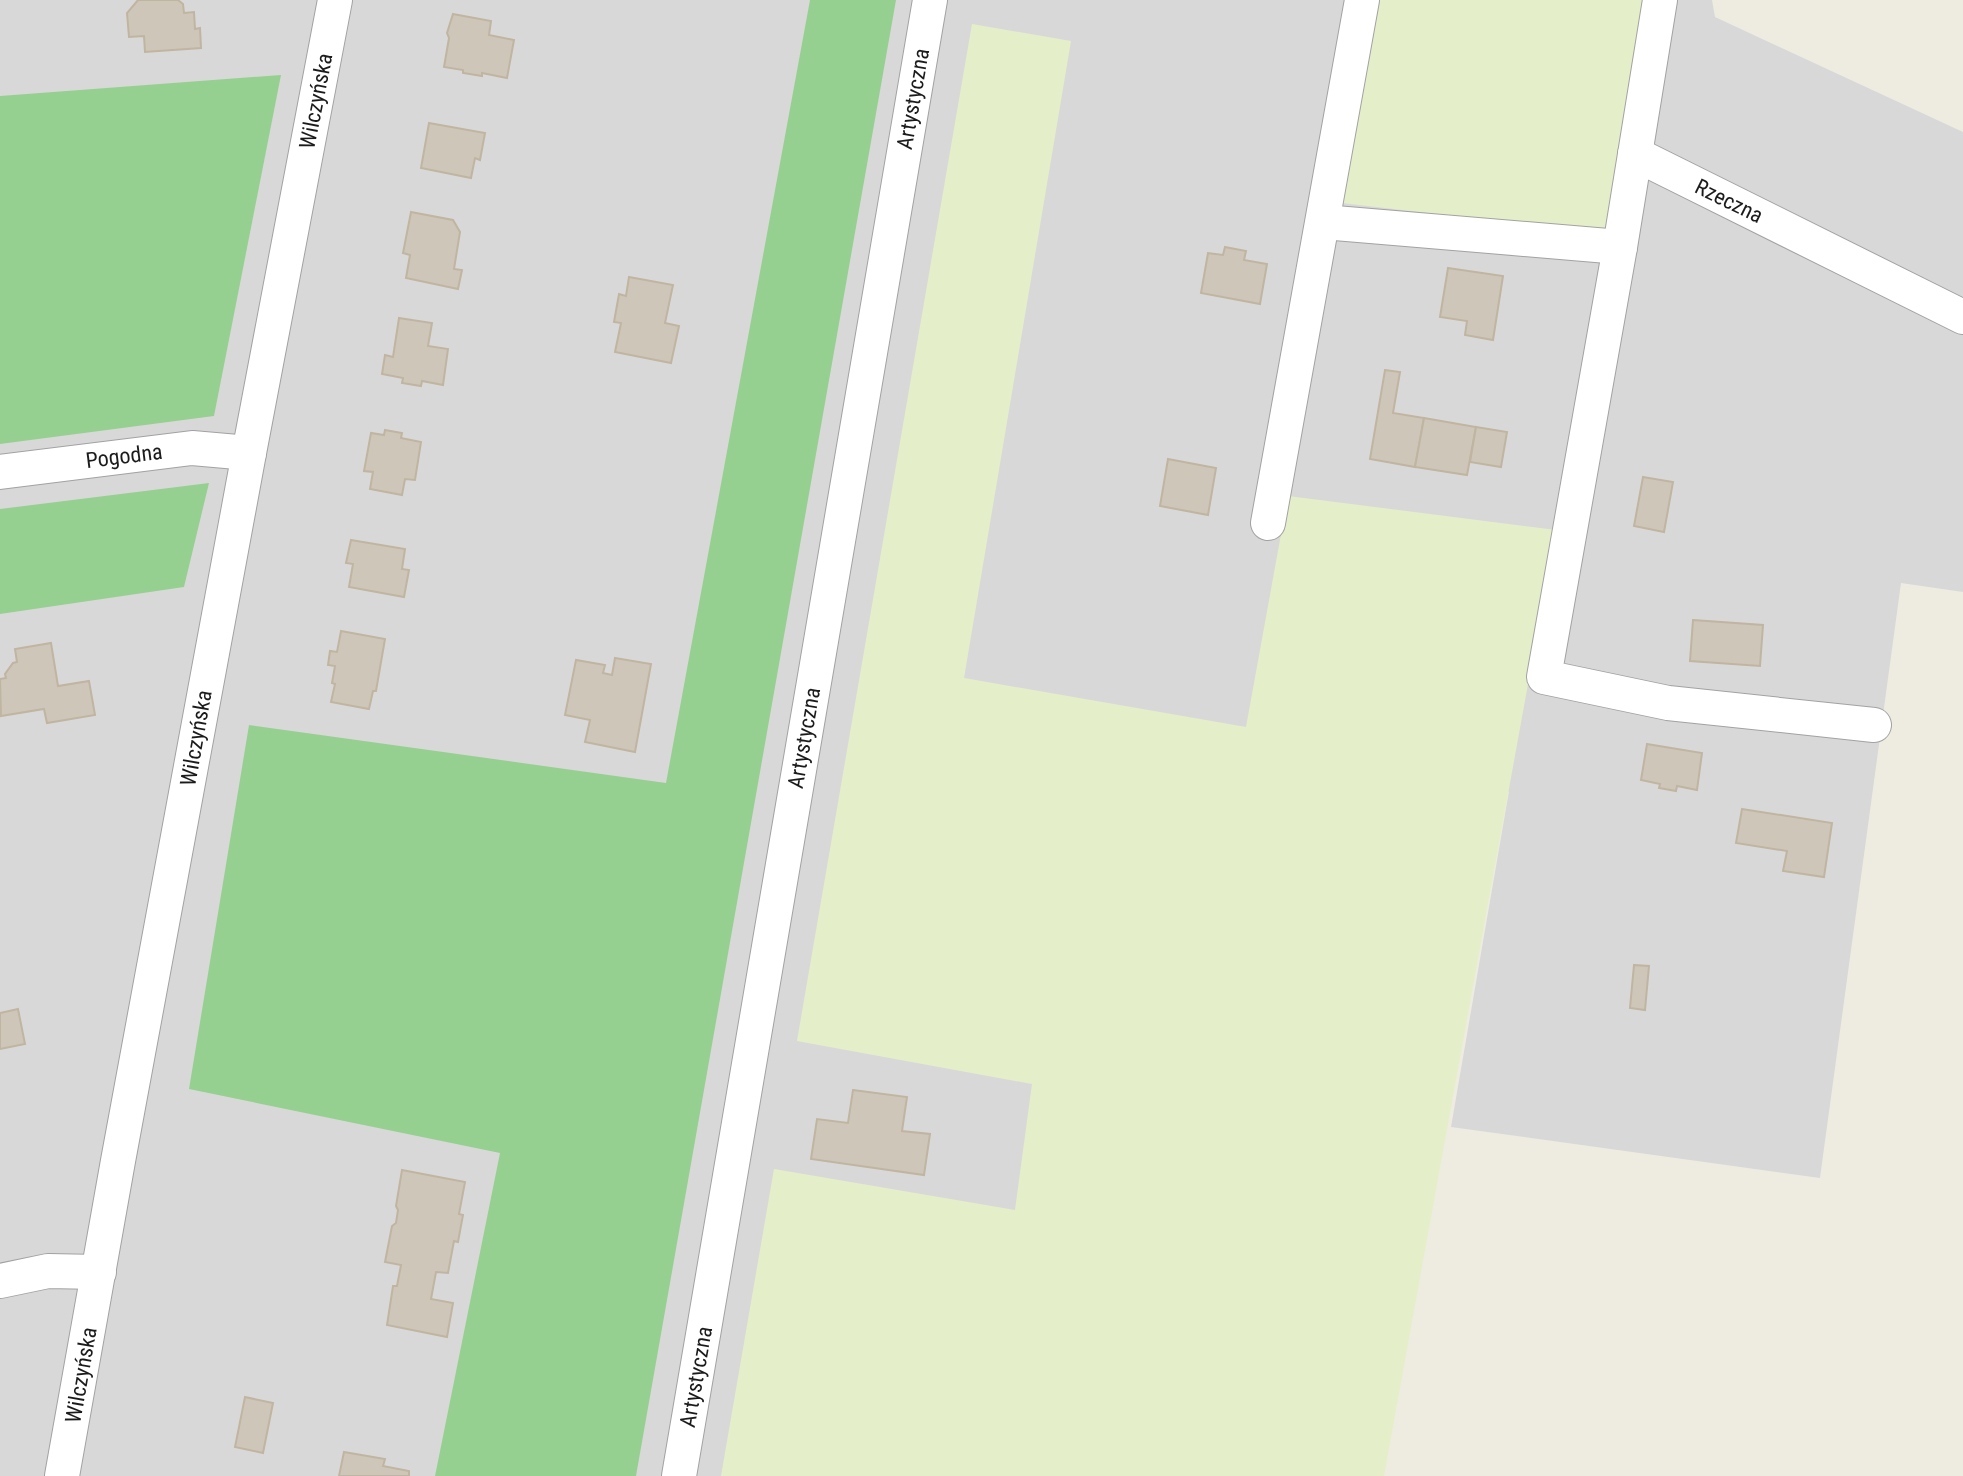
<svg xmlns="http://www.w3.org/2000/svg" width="1963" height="1476" viewBox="0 0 1963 1476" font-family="'Roboto Condensed',sans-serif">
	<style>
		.residential { fill: #d9d8d8 }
		.farmland { fill: #e4efc9 }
		.forest { fill: #96d091 }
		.building { fill: #cec6b9; stroke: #c0b5a1; stroke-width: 2 }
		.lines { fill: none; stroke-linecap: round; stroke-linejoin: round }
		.minor-casing { stroke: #a2a2a2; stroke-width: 36 }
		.minor { stroke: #fff; stroke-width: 34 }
		.labels { text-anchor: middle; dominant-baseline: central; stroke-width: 6; stroke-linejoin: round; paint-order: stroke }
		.street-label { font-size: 22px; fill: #1b1b1b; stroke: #fff }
	</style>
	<rect width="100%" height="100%" fill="#eeece0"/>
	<polygon class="residential" points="0,0 1712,0 1715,17 1963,132 1963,592 1901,583 1820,1178 1451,1127 1509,791 1005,1476 0,1476"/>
	<g class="farmland">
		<polygon points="1377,0 1651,0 1610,234 1342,203"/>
		<polygon points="972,24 1071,41 964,678 1246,727 1288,496 1556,530 1384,1476 721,1476 774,1169 1015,1210 1032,1084 797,1041"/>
	</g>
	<g class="forest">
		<polygon points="810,0 896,0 636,1476 435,1476 500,1153 189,1089 249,725 666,783"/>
		<polygon points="281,75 214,416 0,444 0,96"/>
		<polygon points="209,483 184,587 0,614 0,509"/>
	</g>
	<g class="building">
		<polygon points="138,0 178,0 183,4 184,13 194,12 195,29 200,28 201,48 145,52 144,36 129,37 127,13"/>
		<polygon points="453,14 491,21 489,35 514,40 507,78 482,73 482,76 463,73 463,70 444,67 449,38 447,33"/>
		<polygon points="429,123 485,133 480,160 475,158 471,178 421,168"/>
		<polygon points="411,212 453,220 460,232 454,269 462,270 458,289 406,278 410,255 403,253"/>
		<polygon points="1225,247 1246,251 1244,260 1267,264 1260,304 1201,293 1208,253 1223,255"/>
		<polygon points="1448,268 1503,276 1493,340 1465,335 1467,321 1440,317"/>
		<polygon points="629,277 673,285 665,323 679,326 671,363 615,352 621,323 614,322 619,294 626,296"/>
		<polygon points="399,318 432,323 428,346 448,349 443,385 422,381 421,386 402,383 403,378 382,374 385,355 393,357"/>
		<polygon points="1385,370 1400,372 1393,413 1424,418 1415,467 1370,459"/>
		<polygon points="1424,418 1476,427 1467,475 1415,467"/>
		<polygon points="1476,427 1507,432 1501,467 1470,462"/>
		<polygon points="385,430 402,433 401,438 421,442 415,480 405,479 402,495 370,489 373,472 364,471 371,433 384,435"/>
		<polygon points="1168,459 1216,468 1208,515 1160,506"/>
		<polygon points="1643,477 1673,482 1664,532 1634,526"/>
		<polygon points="351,540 405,549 402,569 409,570 404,597 349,587 353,564 346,563"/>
		<polygon points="1693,620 1763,625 1760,666 1690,661"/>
		<polygon points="341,631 385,639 376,691 373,691 369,709 331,702 335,684 332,683 335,666 328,665 330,651 337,652"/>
		<polygon points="51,643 58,686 89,681 95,715 47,723 44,709 1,716 0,679 6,678 5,674 13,663 17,662 15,649"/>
		<polygon points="615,658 651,664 635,752 585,742 590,720 565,715 576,660 605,665 603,673 612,675"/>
		<polygon points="1647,744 1702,753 1697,790 1677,786 1676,791 1659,788 1660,784 1641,780"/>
		<polygon points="1742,809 1832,823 1824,877 1783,871 1787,851 1736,843"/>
		<polygon points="1634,965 1649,966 1645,1010 1630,1008"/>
		<polygon points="18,1009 25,1044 0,1049 0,1013"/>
		<polygon points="853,1090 907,1097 902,1131 930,1134 924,1175 811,1159 817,1119 848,1123"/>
		<polygon points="402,1170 465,1182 459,1214 463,1215 458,1242 454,1241 448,1273 436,1272 431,1299 453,1303 447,1337 387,1325 393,1286 397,1286 401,1265 385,1262 392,1226 396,1223 398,1210 396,1206"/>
		<polygon points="245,1397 273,1403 263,1453 235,1447"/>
		<polygon points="344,1452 385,1459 383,1466 409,1471 409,1476 339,1476"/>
	</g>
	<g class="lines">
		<g class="minor-casing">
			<g id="minor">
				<polyline points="1660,0 1620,247 1544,677 1668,703 1874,725"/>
				<polyline points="1635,154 1963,317"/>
				<polyline points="1323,222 1620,247"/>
				<polyline points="0,472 192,448 249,453"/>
				<polyline points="1268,523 1362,0"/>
				<polyline points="0,1281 48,1271 99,1272"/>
				<polyline points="62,1476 118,1161 249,453 335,0"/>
				<polyline points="679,1476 930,0"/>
			</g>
		</g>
		<use href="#minor" class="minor"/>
	</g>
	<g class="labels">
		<g class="street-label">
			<text transform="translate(913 99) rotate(-80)">Artystyczna</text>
			<text transform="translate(316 101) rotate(-79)">Wilczyńska</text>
			<text transform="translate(1729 201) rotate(26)">Rzeczna</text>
			<text transform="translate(124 456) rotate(-7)">Pogodna</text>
			<text transform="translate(196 738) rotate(-80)">Wilczyńska</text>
			<text transform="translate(804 738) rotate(-80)">Artystyczna</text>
			<text transform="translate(81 1375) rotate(-80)">Wilczyńska</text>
			<text transform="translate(696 1377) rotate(-80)">Artystyczna</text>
		</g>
	</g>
</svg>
